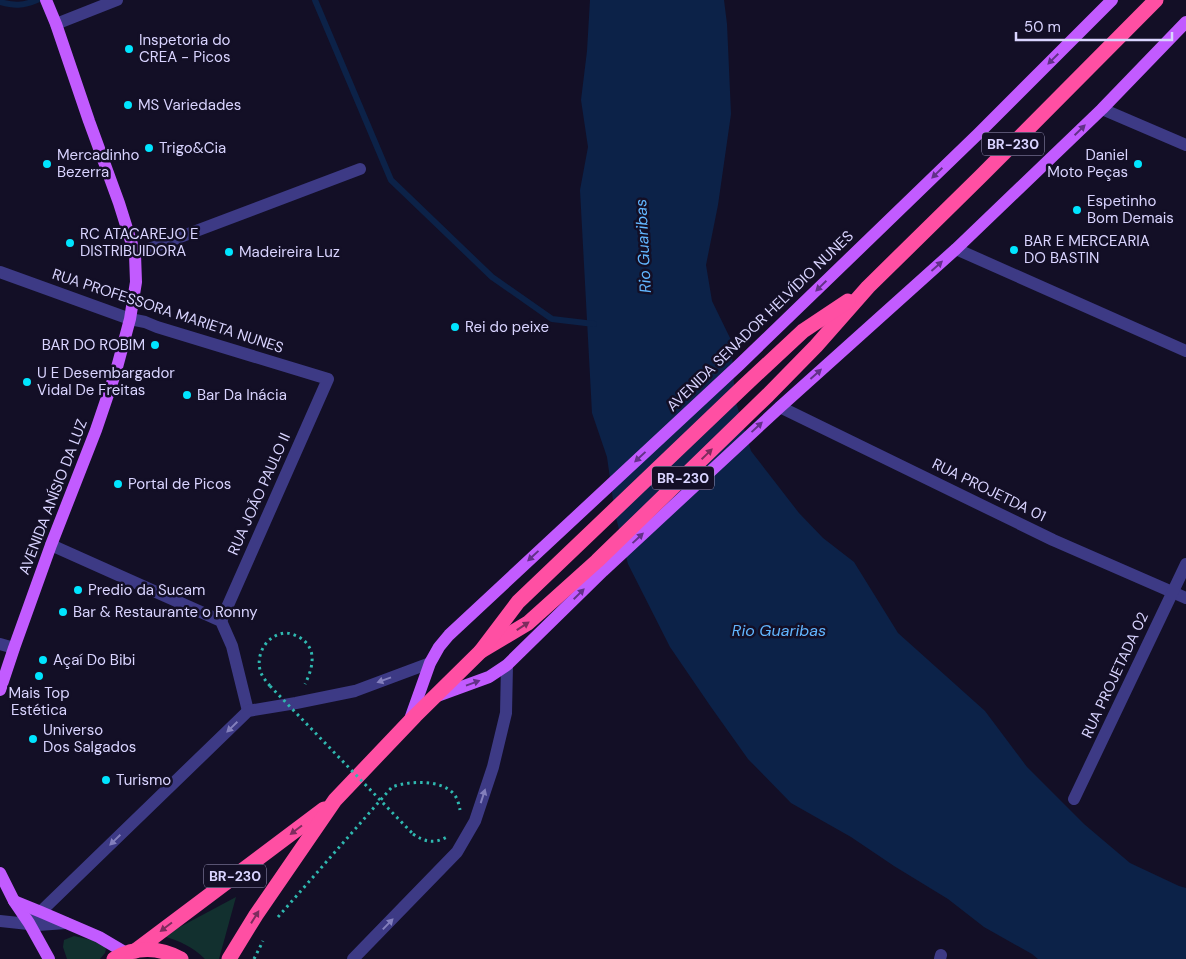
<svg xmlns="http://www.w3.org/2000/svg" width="1186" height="959" viewBox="0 0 1186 959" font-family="'DM Sans',sans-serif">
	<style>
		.green { fill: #12302f }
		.water { fill: #0c2248 }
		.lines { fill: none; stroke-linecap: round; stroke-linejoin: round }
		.stream { stroke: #0c2248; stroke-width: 6 }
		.path { stroke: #2fb8b0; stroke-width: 3; stroke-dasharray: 2.5 4; stroke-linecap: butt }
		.minor { stroke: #3d3a85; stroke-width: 12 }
		.major { stroke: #c25bff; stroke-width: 12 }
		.highway { stroke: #ff4fa3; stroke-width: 15 }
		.path-bridge { stroke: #2fb8b0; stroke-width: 3; stroke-dasharray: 2.5 4; stroke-linecap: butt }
		.oneway { fill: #623188 }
		.oneway2 { fill: #7d2c5e }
		.oneway3 { fill: #837fbc }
		.poi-dot { fill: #00e5ff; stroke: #130f26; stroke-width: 2 }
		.labels { text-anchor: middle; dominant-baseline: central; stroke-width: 5; stroke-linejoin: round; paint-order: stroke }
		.shield { fill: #130f26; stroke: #9e99be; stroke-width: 1 }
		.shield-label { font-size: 14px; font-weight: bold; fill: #d9d4ff }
		.poi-label { font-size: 15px; fill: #d9d4ff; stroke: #130f26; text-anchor: start }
		.street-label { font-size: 15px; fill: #d9d4ff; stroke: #130f26 }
		.water-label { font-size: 16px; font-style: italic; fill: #62b6ff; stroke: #130f26 }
	</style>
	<rect width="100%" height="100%" fill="#130f26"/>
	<g class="green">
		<path d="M236,897L219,959H205C193,947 180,941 163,936Z"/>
		<polygon points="74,936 101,942 106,949 105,953 100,959 67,959 63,947 64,940"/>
	</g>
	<polygon class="water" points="590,0 724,0 727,24 731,114 718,205 706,265 712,301 731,340 735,399 751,451 799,513 823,538 854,562 898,633 985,711 1027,767 1084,824 1130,863 1179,886 1186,888 1186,959 1038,959 1032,954 984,927 948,899 894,866 851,837 791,803 748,759 711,707 670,647 628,564 615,514 607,457 592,413 580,190 588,147 581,100 587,51"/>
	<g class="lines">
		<g class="stream">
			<polyline points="315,0 391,180 492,277 552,319 594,324"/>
			<path d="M0,2C14,6 23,6 37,0"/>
		</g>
		<g class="path">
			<path d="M270,686C266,681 262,677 260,670C256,653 267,635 285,633C290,633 295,635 299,637C318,648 313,668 305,684"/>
			<path d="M413,834C425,842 434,844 447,837"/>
			<path d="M278,917L392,787C409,781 439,779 453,793C457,797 459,804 460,810"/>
			<polyline points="254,959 263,941"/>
		</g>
		<g class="minor">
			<polyline points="56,24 117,0"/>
			<polyline points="1102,109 1186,145"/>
			<polyline points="956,249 1186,351"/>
			<polyline points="135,254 360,169"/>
			<polyline points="0,272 130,319 145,322 157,327 328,379 221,621"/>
			<polyline points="780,407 1053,540 1186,598"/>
			<polyline points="51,545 221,621 232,646 248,711"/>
			<polyline points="0,644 14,648"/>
			<polyline points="1074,799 1186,564"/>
			<polyline points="0,921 38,925 66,923"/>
			<polyline points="29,923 248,711 296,703 355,691 430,663"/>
			<polyline points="353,959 457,852 475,821 493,767 506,713 507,665"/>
			<polyline points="940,959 941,955"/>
		</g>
		<g class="major">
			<polyline points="0,690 14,648 51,545 96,430 116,371 130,319 136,282 135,254 119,203 89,121 56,24 46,0"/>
			<polyline points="437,696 489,677 507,665 603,571 780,407 956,249 1102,109 1186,22"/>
			<polyline points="409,722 430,663 439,647 449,635 739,365 978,134 1112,0"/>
			<polyline points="0,873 14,901 29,923 49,959"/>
			<polyline points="14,901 41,912 99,937 126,953"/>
		</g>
		<g class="highway">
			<polyline points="481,651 528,623 597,561 768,395 816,346 868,287 981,176 1156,0"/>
			<polyline points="135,951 324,809"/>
			<path d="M114,959C136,946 160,947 181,959"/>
			<polyline points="229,959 256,915 335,800 415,716 481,651 518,602 744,386 803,331 848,301"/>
		</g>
		<polyline class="path-bridge" points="270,686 413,834"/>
	</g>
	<defs><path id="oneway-solid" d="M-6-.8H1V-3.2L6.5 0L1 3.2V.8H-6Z" transform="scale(1.25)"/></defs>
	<g class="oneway">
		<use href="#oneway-solid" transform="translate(1053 59) rotate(135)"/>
		<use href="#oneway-solid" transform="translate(1080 130) rotate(-44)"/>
		<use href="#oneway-solid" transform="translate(937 173) rotate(136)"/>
		<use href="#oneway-solid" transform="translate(937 266) rotate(-42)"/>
		<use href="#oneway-solid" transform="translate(821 286) rotate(136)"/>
		<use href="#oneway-solid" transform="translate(816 374) rotate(-42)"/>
		<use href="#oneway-solid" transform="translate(757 427) rotate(-43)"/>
		<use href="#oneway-solid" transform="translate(640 457) rotate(137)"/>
		<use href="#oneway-solid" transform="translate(638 538) rotate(-43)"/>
		<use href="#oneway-solid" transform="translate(533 556) rotate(137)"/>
		<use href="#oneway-solid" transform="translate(579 594) rotate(-45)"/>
		<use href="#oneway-solid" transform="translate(473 683) rotate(-20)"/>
	</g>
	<g class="oneway2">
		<use href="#oneway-solid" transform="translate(707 454) rotate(-44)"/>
		<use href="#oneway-solid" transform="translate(523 626) rotate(-33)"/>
		<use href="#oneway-solid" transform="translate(296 830) rotate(143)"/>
		<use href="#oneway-solid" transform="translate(255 917) rotate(-58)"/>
		<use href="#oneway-solid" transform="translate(166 927) rotate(143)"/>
	</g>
	<g class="oneway3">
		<use href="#oneway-solid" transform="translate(384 680) rotate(160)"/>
		<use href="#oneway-solid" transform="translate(232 727) rotate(136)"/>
		<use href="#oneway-solid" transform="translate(483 796) rotate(-72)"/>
		<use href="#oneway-solid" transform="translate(115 840) rotate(136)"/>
		<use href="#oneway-solid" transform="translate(388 924) rotate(-46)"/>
	</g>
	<g class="poi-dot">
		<circle cx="129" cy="49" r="5"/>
		<circle cx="128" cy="105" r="5"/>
		<circle cx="149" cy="148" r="5"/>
		<circle cx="47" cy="164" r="5"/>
		<circle cx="1138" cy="164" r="5"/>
		<circle cx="1077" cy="210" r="5"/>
		<circle cx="70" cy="243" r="5"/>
		<circle cx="1014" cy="250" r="5"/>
		<circle cx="229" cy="252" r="5"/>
		<circle cx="455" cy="327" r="5"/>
		<circle cx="155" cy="345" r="5"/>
		<circle cx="27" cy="382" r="5"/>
		<circle cx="187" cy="395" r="5"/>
		<circle cx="118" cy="484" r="5"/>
		<circle cx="78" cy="590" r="5"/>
		<circle cx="63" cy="612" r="5"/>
		<circle cx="43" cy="660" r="5"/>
		<circle cx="39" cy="676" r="5"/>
		<circle cx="33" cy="739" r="5"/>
		<circle cx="106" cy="780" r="5"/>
	</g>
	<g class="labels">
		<g class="shield">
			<rect x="982" y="132.5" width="62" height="23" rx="4"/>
			<rect x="652" y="466.5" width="62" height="23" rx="4"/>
			<rect x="204" y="864.5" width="62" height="23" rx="4"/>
		</g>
		<g class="shield-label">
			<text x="1013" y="144">BR-230</text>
			<text x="683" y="478">BR-230</text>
			<text x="235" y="876">BR-230</text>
		</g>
		<g class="poi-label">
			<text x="139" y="40">Inspetoria do<tspan x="139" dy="17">CREA - Picos</tspan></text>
			<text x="138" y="105">MS Variedades</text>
			<text x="159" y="148">Trigo&amp;Cia</text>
			<text x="57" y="155">Mercadinho<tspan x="57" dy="17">Bezerra</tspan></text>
			<text x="1128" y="155" text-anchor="end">Daniel<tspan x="1128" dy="17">Moto Peças</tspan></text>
			<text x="1087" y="201">Espetinho<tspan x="1087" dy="17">Bom Demais</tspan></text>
			<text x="80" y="234">RC ATACAREJO E<tspan x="80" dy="17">DISTRIBUIDORA</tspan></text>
			<text x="1024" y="241">BAR E MERCEARIA<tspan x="1024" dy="17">DO BASTIN</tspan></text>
			<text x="239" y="252">Madeireira Luz</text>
			<text x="465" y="327">Rei do peixe</text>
			<text x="145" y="345" text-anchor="end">BAR DO ROBIM</text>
			<text x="37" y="373">U E Desembargador<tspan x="37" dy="17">Vidal De Freitas</tspan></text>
			<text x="197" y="395">Bar Da Inácia</text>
			<text x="128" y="484">Portal de Picos</text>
			<text x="88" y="590">Predio da Sucam</text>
			<text x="73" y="612">Bar &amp; Restaurante o Ronny</text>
			<text x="53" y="660">Açaí Do Bibi</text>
			<text x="39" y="693" text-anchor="middle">Mais Top<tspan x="39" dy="17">Estética</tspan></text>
			<text x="43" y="730">Universo<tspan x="43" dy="17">Dos Salgados</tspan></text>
			<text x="116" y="780">Turismo</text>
		</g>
		<g class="street-label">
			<text transform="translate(168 311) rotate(18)">RUA PROFESSORA MARIETA NUNES</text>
			<text transform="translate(760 321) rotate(-44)">AVENIDA SENADOR HELVÍDIO NUNES</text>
			<text transform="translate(989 490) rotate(26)">RUA PROJETDA 01</text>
			<text transform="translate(259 494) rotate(-66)">RUA JOÃO PAULO II</text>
			<text transform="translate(53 497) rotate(-69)">AVENIDA ANÍSIO DA LUZ</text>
			<text transform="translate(1115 675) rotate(-65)">RUA PROJETADA 02</text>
		</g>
		<g class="water-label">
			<text transform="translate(643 246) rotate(-93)">Rio Guaribas</text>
			<text x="779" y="630">Rio Guaribas</text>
		</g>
	</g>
	<path d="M1016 32v8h156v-8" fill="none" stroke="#d9d4ff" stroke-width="2.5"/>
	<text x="1024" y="32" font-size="15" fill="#d9d4ff" stroke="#130f26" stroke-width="4" paint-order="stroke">50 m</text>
</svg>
